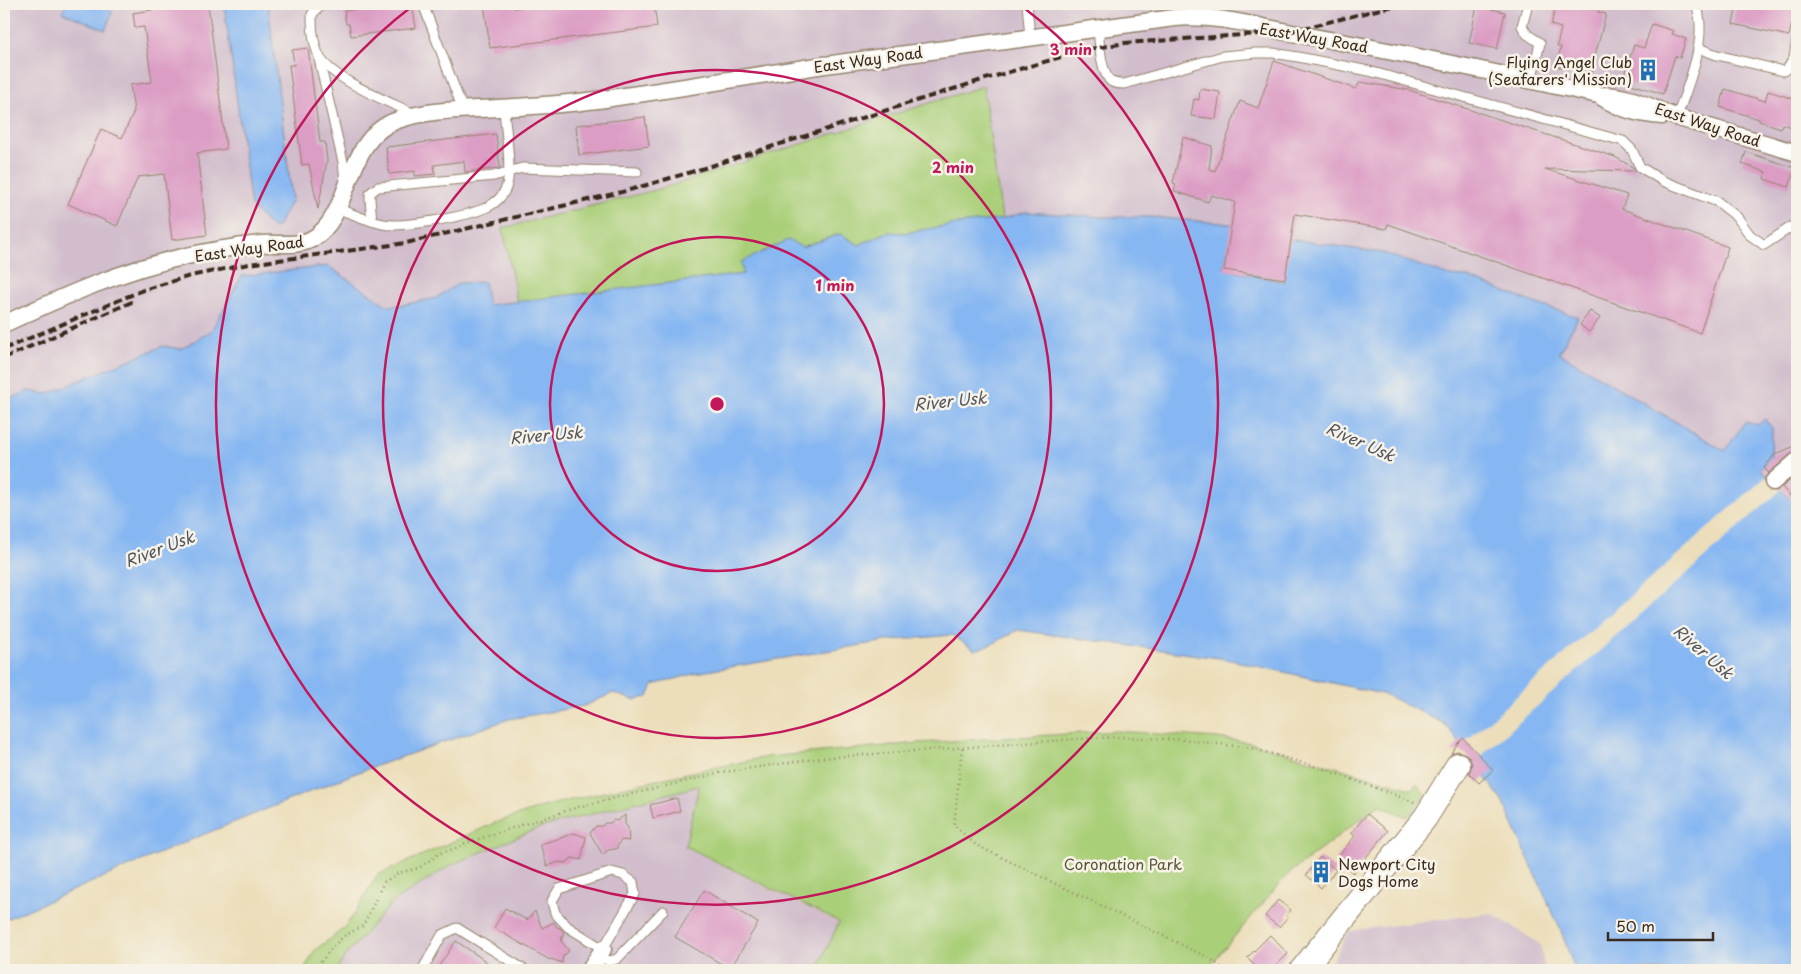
<svg xmlns="http://www.w3.org/2000/svg" width="1801" height="974" viewBox="0 0 1801 974" font-family="'Playpen Sans',sans-serif">
	<style>
		.industrial { fill: #d1bdcc }
		.green { fill: #aacf79; stroke: #727c4c }
		.water { fill: #87b7f2; stroke: #617088 }
		.pier { fill: #ecdeba }
		.building { fill: #dc9dc5 }
		.lines { fill: none; stroke-linecap: round; stroke-linejoin: round }
		.lane-casing { stroke: #94846c; stroke-width: 11 }
		.street-casing { stroke: #94846c; stroke-width: 19 }
		.secondary-casing { stroke: #94846c; stroke-width: 26 }
		.path { stroke: #94846c; stroke-width: 2.5; stroke-dasharray: 1 4; stroke-linecap: butt }
		.lane { stroke: #fff; stroke-width: 9 }
		.street { stroke: #fff; stroke-width: 16 }
		.secondary { stroke: #fff; stroke-width: 24 }
		.rail { stroke: #3b2a1e; stroke-width: 4; stroke-dasharray: 8 4; stroke-linecap: butt }
		.ring { fill: none; stroke: #c2185b; stroke-width: 2.5 }
		.labels { text-anchor: middle; dominant-baseline: central; stroke-width: 5; stroke-linejoin: round; paint-order: stroke }
		.street-label { font-size: 15px; fill: #3b2a1e; stroke: #f7f3e8 }
		.poi-label { font-size: 15px; fill: #3b2a1e; stroke: #f7f3e8; text-anchor: end }
		.park-label { font-size: 15px; fill: #575335; stroke: #f7f3e8 }
		.water-label { font-size: 16px; font-style: italic; fill: #52545e; stroke: #f7f3e8 }
		.centre { fill: #c2185b; stroke: #f7f3e8; stroke-width: 2.5 }
		.ring-label { font-size: 15px; text-anchor: middle; font-weight: bold; fill: #c2185b; stroke: #f7f3e8; stroke-width: 5; stroke-linejoin: round; paint-order: stroke }
	</style>
	<rect width="100%" height="100%" fill="#f7f3e8"/>
	<filter id="ink" filterUnits="userSpaceOnUse"><feTurbulence type="fractalNoise" baseFrequency=".02" numOctaves="2"/><feDisplacementMap in="SourceGraphic" scale="10" xChannelSelector="R" yChannelSelector="G"/><feConvolveMatrix kernelMatrix="1 2 1 2 8 2 1 2 1" color-interpolation-filters="sRGB"/></filter>
	<filter id="wash" filterUnits="userSpaceOnUse"><feTurbulence type="fractalNoise" baseFrequency=".0096" numOctaves="4" result="noise"/><feDisplacementMap in="SourceGraphic" scale="20" xChannelSelector="R" yChannelSelector="G"/><feGaussianBlur stdDeviation="1.12" result="paint"/><feColorMatrix in="noise" values="0 0 0 0 0 0 0 0 0 0 0 0 0 0 0 0 0 1.4 0 .05"/><feComposite in="paint" operator="in"/></filter>
	<g filter="url(#wash)">
		<rect width="100%" height="100%" fill="#ecdeba"/>
		<g class="industrial">
			<polygon points="4,4 1797,4 1797,506 1760,469 1765,419 1758,425 1745,423 1725,451 1559,353 1577,317 1534,303 1467,277 1450,276 1383,253 1289,239 1284,282 1224,269 1150,217 1102,217 1026,212 1002,219 743,274 488,305 484,282 459,283 436,298 402,305 388,306 328,266 242,276 211,331 181,349 163,346 47,394 28,391 4,402"/>
			<polygon points="699,785 685,847 839,923 817,970 337,970 343,957 391,903 451,865 539,828"/>
			<polygon points="1491,913 1540,944 1545,970 1327,970 1349,931"/>
		</g>
		<g class="green">
			<polygon points="983,86 1002,219 951,225 905,233 887,232 859,245 840,234 802,247 743,274 517,302 503,228 660,189"/>
			<polygon points="1116,731 1217,738 1252,743 1411,789 1416,784 1426,795 1407,817 1379,805 1286,876 1212,963 1208,970 817,970 839,922 685,846 699,786 539,828 451,865 393,902 344,957 337,970 304,970 315,950 343,929 353,916 377,875 497,822 549,805 687,773 767,757 918,743"/>
		</g>
		<g class="water">
			<polygon points="66,4 109,4 109,7 112,13 105,30 62,12"/>
			<polygon points="224,4 268,4 292,200 277,227 271,227 251,206"/>
			<polygon points="1026,212 1102,217 1150,217 1233,224 1224,269 1284,282 1289,239 1383,253 1450,276 1467,277 1534,303 1578,317 1559,353 1725,451 1745,422 1758,425 1765,419 1772,428 1771,457 1760,469 1797,506 1797,970 1575,970 1561,931 1502,800 1445,724 1386,695 1226,659 1018,630 994,643 975,650 952,635 886,641 701,672 653,685 648,697 634,700 613,693 584,706 509,719 356,773 195,838 4,920 4,402 28,391 47,394 163,346 181,349 211,331 242,276 328,266 388,306 402,305 436,298 459,283 484,282 488,305 743,274 741,262 788,240 802,247 840,234 859,245 887,232 905,233 951,225 1002,219"/>
		</g>
		<polygon class="pier" points="1767,476 1781,490 1472,764 1459,747"/>
		<g id="blocks">
			<g class="building">
				<polygon points="151,4 208,4 226,149 197,153 207,235 172,240 164,174 138,177 117,226 68,204 101,129 122,138 134,111 130,85 152,82 144,27 135,28 133,13 152,10"/>
				<polygon points="401,4 412,4 416,28 351,36 349,24 346,24 344,11"/>
				<polygon points="484,4 514,4 514,8 551,4 654,4 657,27 490,48"/>
				<polygon points="1572,4 1600,4 1598,12 1606,14 1594,60 1596,60 1593,72 1569,66 1568,69 1556,66 1561,47 1557,46 1561,28 1551,25 1556,5 1571,8"/>
				<polygon points="1737,4 1796,4 1789,36 1733,24"/>
				<polygon points="1477,6 1505,12 1497,49 1469,43"/>
				<polygon points="1652,24 1674,31 1672,34 1686,39 1680,58 1675,56 1663,94 1622,81 1634,45 1644,48"/>
				<polygon points="308,48 320,142 325,142 327,161 318,209 309,164 302,165 289,65 294,65 292,50"/>
				<polygon points="1274,61 1356,89 1360,82 1409,90 1615,157 1634,168 1636,171 1545,169 1627,195 1622,209 1728,247 1700,333 1388,224 1386,229 1295,214 1285,279 1224,270 1235,202 1211,195 1208,202 1174,191 1176,184 1173,183 1183,137 1212,146 1209,169 1215,171 1240,101 1258,108"/>
				<polygon points="1200,89 1220,92 1216,119 1191,116 1194,99 1199,100"/>
				<polygon points="1725,89 1765,101 1768,91 1797,100 1797,129 1782,124 1781,128 1759,121 1759,119 1720,107"/>
				<polygon points="645,117 649,146 579,155 576,125"/>
				<polygon points="496,134 500,168 465,172 464,161 434,165 435,174 415,176 415,171 389,174 386,147"/>
				<polygon points="1746,152 1795,168 1789,187 1764,179 1766,172 1742,164"/>
				<polygon points="1590,311 1600,318 1589,332 1580,325"/>
				<polygon points="1797,445 1797,449 1769,473 1764,468 1774,455"/>
				<polygon points="1797,475 1797,504 1782,487"/>
				<polygon points="1463,738 1493,770 1479,783 1469,773 1472,765 1470,758 1466,754 1458,751 1451,753 1457,744"/>
				<polygon points="677,798 680,811 653,818 650,805"/>
				<polygon points="1367,814 1388,831 1353,873 1336,859 1355,836 1351,833"/>
				<polygon points="625,815 625,824 628,828 629,841 621,840 616,849 608,850 603,855 590,833 596,826 602,826 605,823 610,823 614,820 617,821"/>
				<polygon points="573,833 586,837 581,860 572,858 566,863 559,862 547,866 540,844 561,838"/>
				<polygon points="1320,857 1336,870 1321,888 1306,875"/>
				<polygon points="704,890 758,923 730,969 675,937"/>
				<polygon points="1278,900 1291,910 1286,916 1288,917 1279,927 1265,916"/>
				<polygon points="505,908 527,920 535,911 542,928 554,922 557,927 560,928 564,932 561,941 569,951 563,956 562,963 551,959 550,960 494,928"/>
				<polygon points="1270,935 1288,954 1271,970 1259,970 1247,958"/>
				<polygon points="456,941 487,962 482,970 436,970"/>
			</g>
		</g>
	</g>
	<g filter="url(#ink)">
		<use href="#blocks" fill-opacity="0" stroke="#94846c" stroke-width="1"/>
		<g class="lines">
			<g class="lane-casing">
				<g id="lane">
					<path d="M323,4L312,14V19C312,30 314,44 318,54C328,78 390,102 414,114"/>
					<polyline points="423,4 463,110"/>
					<polyline points="1027,4 1030,37"/>
					<polyline points="1527,8 1522,26 1527,34 1540,43 1531,81"/>
					<polyline points="1203,17 1203,4"/>
					<path d="M1098,28C1099,40 1101,76 1112,82C1116,84 1120,84 1124,84L1223,56L1255,53H1273L1298,57L1369,71L1623,141L1632,150L1640,167L1663,181L1718,202L1737,217L1750,235L1764,245L1797,223"/>
					<polyline points="1698,48 1717,55 1783,71 1787,69 1794,58 1797,39"/>
					<polyline points="319,59 343,162 345,181"/>
					<path d="M1677,117C1688,84 1709,38 1696,4"/>
					<path d="M336,208C351,213 367,221 383,224C403,228 474,216 491,205C498,201 503,195 506,188C513,169 505,129 504,108"/>
					<polyline points="372,221 370,199 370,193 378,187 494,176 522,168 637,172"/>
					<polygon points="612,872 623,875 633,882 635,894 603,949 568,927 555,913 552,901 559,889"/>
					<polyline points="599,956 609,961 617,959 663,911"/>
					<polyline points="424,970 424,967 442,935 457,928 525,970"/>
				</g>
			</g>
			<g class="street-casing">
				<g id="street">
					<path d="M1603,98C1622,110 1640,114 1662,116"/>
					<path d="M4,324C64,296 122,270 187,256C211,251 237,246 262,244C278,243 297,247 312,239C354,215 343,138 398,120C430,109 464,110 498,108C536,106 574,104 611,98C676,89 740,78 805,68C857,60 909,54 961,47C1032,37 1103,27 1174,18C1217,14 1259,27 1302,35C1401,52 1500,74 1599,95C1633,95 1649,108 1679,118C1718,130 1758,141 1797,153"/>
					<polyline points="1773,482 1797,461"/>
					<polyline points="590,970 603,949"/>
				</g>
			</g>
			<g class="secondary-casing">
				<polyline id="secondary" points="1302,970 1425,818 1458,765"/>
			</g>
			<g class="path">
				<polyline points="962,748 954,825 976,845 1209,958 1225,970"/>
				<polyline points="315,970 329,951 344,936 363,926 384,882 398,873 419,868 440,853 454,849 466,843 578,807 724,772 821,758 1091,738 1124,737 1188,740 1251,748 1321,768 1414,802"/>
			</g>
			<use href="#lane" class="lane"/>
			<use href="#street" class="street"/>
			<use href="#secondary" class="secondary"/>
			<g class="rail">
				<polyline points="4,349 143,290 190,276 249,264 406,243 626,191 698,170 982,80 1085,50 1125,43 1288,32 1401,4"/>
				<polyline points="4,358 134,301"/>
			</g>
		</g>
	</g>
	<g class="ring">
		<circle cx="717" cy="404" r="167"/>
		<circle cx="717" cy="404" r="334"/>
		<path d="M1019 4A501 501 0 1 1 415 4"/>
	</g>
	<defs>
		<g id="building-bare" transform="scale(1.725)"><path d="M-4-6H4V6H1V3H-1V6H-4ZM-2.5-4.3h1.7v1.8h-1.7ZM.8-4.3h1.7v1.8H.8ZM-2.5-1h1.7V.8h-1.7ZM.8-1h1.7V.8H.8Z" fill="#1f6fb2" stroke="#f7f3e8" stroke-width="2.5" paint-order="stroke"/></g>
	</defs>
	<g fill-rule="evenodd">
		<use href="#building-bare" x="1648" y="70"/>
		<use href="#building-bare" x="1321" y="872"/>
	</g>
	<g class="labels">
		<g class="street-label">
			<text transform="translate(1314 37) rotate(10)">East Way Road</text>
			<text transform="translate(868 59) rotate(-8)">East Way Road</text>
			<text transform="translate(1708 124) rotate(18)">East Way Road</text>
			<text transform="translate(249 248) rotate(-8)">East Way Road</text>
		</g>
		<g class="poi-label">
			<text x="1632" y="61">Flying Angel Club<tspan x="1632" dy="17">(Seafarers' Mission)</tspan></text>
			<text x="1338" y="863" text-anchor="start">Newport City<tspan x="1338" dy="17">Dogs Home</tspan></text>
		</g>
		<g class="park-label">
			<text x="1123" y="863">Coronation Park</text>
		</g>
		<g class="water-label">
			<text transform="translate(950 400) rotate(-6)">River Usk</text>
			<text transform="translate(546 434) rotate(-5)">River Usk</text>
			<text transform="translate(1361 441) rotate(24)">River Usk</text>
			<text transform="translate(159 548) rotate(-21)">River Usk</text>
			<text transform="translate(1704 651) rotate(41)">River Usk</text>
		</g>
	</g>
	<circle cx="717" cy="404" r="8" class="centre"/>
	<g class="ring-label">
		<text x="1071" y="55">3 min</text>
		<text x="953" y="173">2 min</text>
		<text x="835" y="291">1 min</text>
	</g>
	<rect width="1801" height="974" fill="none" stroke="#f7f3e8" stroke-width="20"/>
	<path d="M1608 932v8h105v-8" fill="none" stroke="#3b2a1e" stroke-width="2.5"/>
	<text x="1616" y="932" font-size="15" fill="#3b2a1e" stroke="#f7f3e8" stroke-width="4" paint-order="stroke">50 m</text>
</svg>
